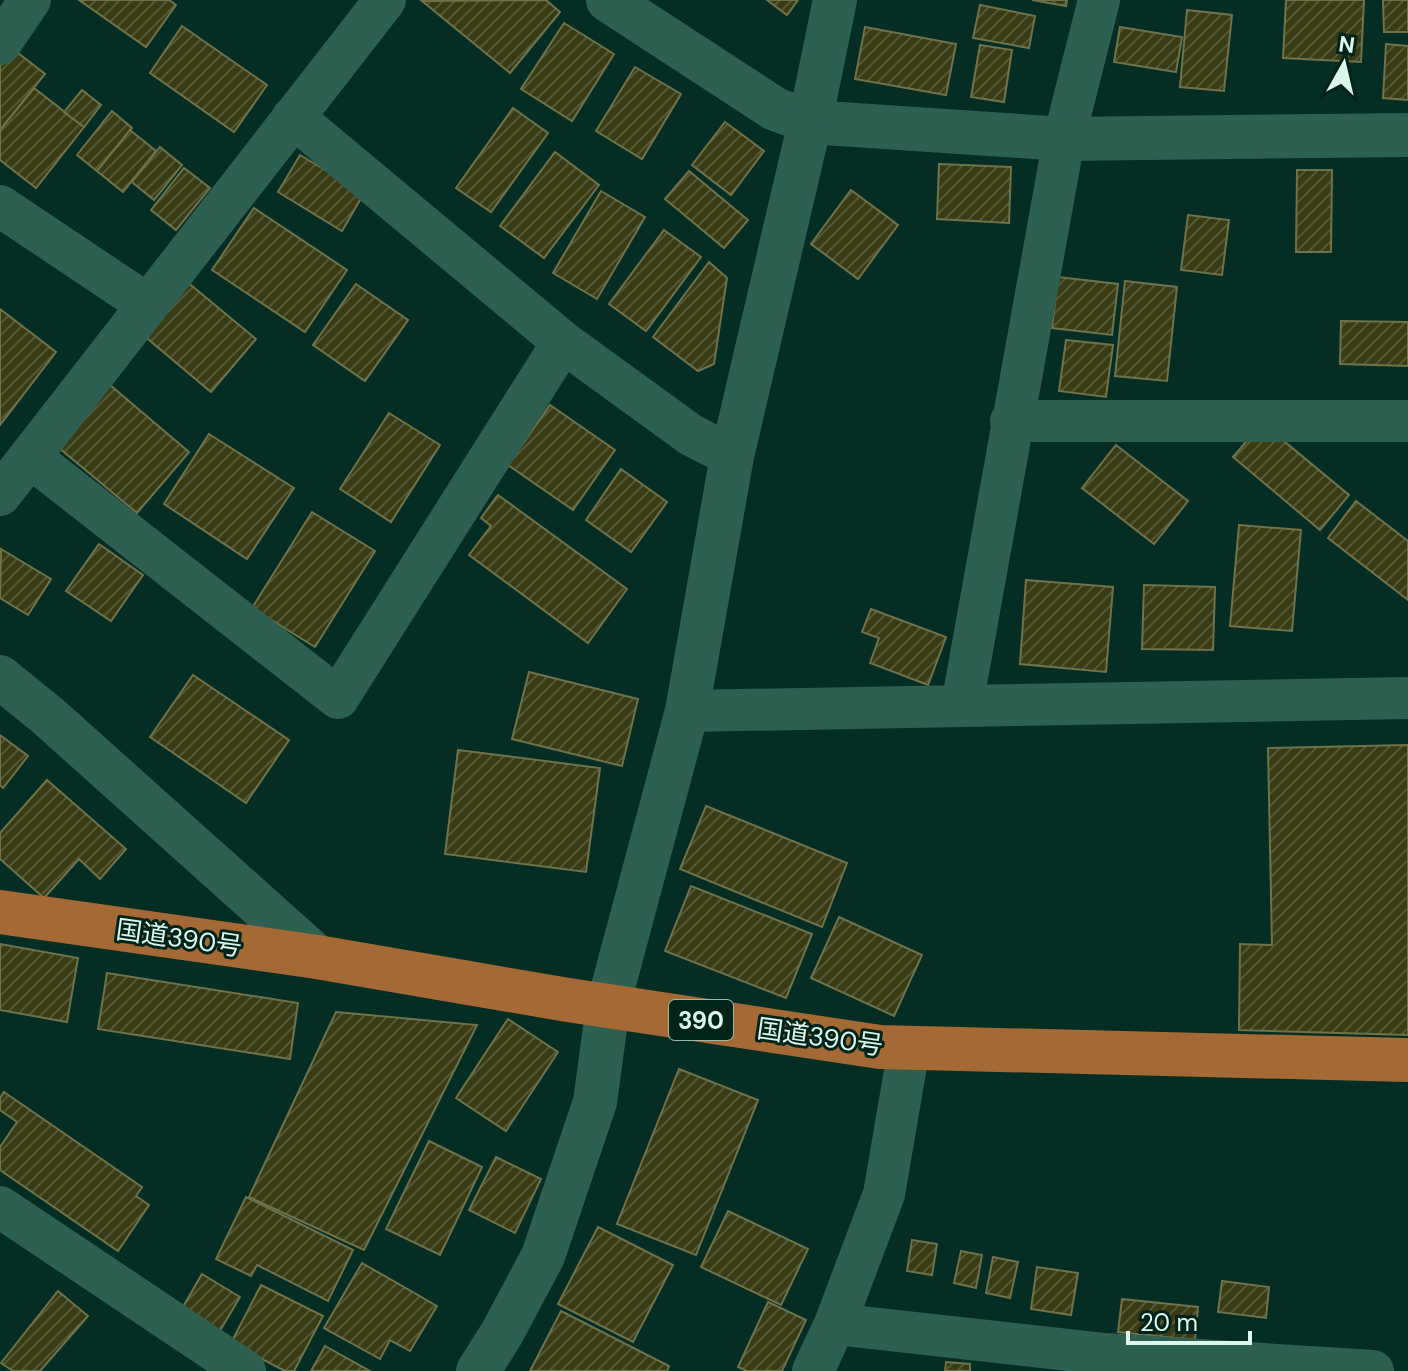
<svg xmlns="http://www.w3.org/2000/svg" width="1408" height="1371" viewBox="0 0 1408 1371" font-family="'DM Sans','Noto Sans JP',sans-serif">
	<style>
		.building { fill: url(#building-hatch); stroke: #6f734a; stroke-width: 2 }
		.lines { fill: none; stroke-linecap: round; stroke-linejoin: round }
		.minor { stroke: #2e6052; stroke-width: 42 }
		.tertiary { stroke: #2e6052; stroke-width: 44 }
		.trunk { stroke: #a46934; stroke-width: 44 }
		.labels { text-anchor: middle; dominant-baseline: central; stroke-width: 6; stroke-linejoin: round; paint-order: stroke }
		.shield { fill: #00231a; stroke: #9bb7ae; stroke-width: 2 }
		.shield-label { font-size: 24px; font-weight: bold; fill: #ddf7ed }
		.street-label { font-size: 26px; fill: #ddf7ed; stroke: #00231a }
	</style>
	<defs>
		<pattern id="building-hatch" width="6" height="6" patternUnits="userSpaceOnUse" patternTransform="scale(2)"><rect width="6" height="6" fill="#393b13"/><path d="M-1 1l2-2M0 6l6-6M5 7l2-2" fill="none" stroke="#555836"/></pattern>
	</defs>
	<rect width="100%" height="100%" fill="#042d23"/>
	<g class="building">
		<polygon points="79,0 169,0 176,5 146,47"/>
		<polygon points="546,0 560,12 510,73 422,1"/>
		<polygon points="767,0 798,0 787,15"/>
		<polygon points="1032,0 1067,0 1066,6"/>
		<polygon points="1286,0 1364,0 1361,62 1283,58"/>
		<polygon points="1383,0 1408,0 1408,32 1384,32"/>
		<polygon points="980,5 1035,16 1029,48 973,38"/>
		<polygon points="1187,10 1232,15 1224,91 1180,87"/>
		<polygon points="564,23 614,54 572,121 521,89"/>
		<polygon points="182,26 267,85 234,132 150,73"/>
		<polygon points="865,27 956,44 946,95 855,79"/>
		<polygon points="1120,27 1182,37 1176,72 1114,62"/>
		<polygon points="1386,44 1408,46 1408,100 1383,98"/>
		<polygon points="980,45 1012,50 1004,102 971,97"/>
		<polygon points="13,49 45,74 0,130 0,66"/>
		<polygon points="635,67 681,94 642,159 596,131"/>
		<polygon points="34,88 84,127 36,188 0,160 0,130"/>
		<polygon points="82,90 101,105 84,127 64,112"/>
		<polygon points="513,108 548,133 491,212 456,188"/>
		<polygon points="112,111 132,128 97,171 77,155"/>
		<polygon points="725,122 764,151 731,195 692,165"/>
		<polygon points="130,130 156,151 123,192 97,171"/>
		<polygon points="160,147 182,165 154,200 132,182"/>
		<polygon points="555,152 599,185 544,258 500,226"/>
		<polygon points="300,155 364,193 342,231 278,192"/>
		<polygon points="939,164 1011,167 1009,223 937,219"/>
		<polygon points="184,168 210,188 176,230 151,210"/>
		<polygon points="1297,170 1332,170 1331,252 1296,252"/>
		<polygon points="689,171 748,220 724,248 665,199"/>
		<polygon points="851,190 898,225 858,279 811,244"/>
		<polygon points="601,191 645,217 597,299 553,273"/>
		<polygon points="254,208 347,270 305,332 212,270"/>
		<polygon points="1188,215 1229,220 1222,275 1181,270"/>
		<polygon points="664,230 701,257 646,331 609,304"/>
		<polygon points="709,262 727,278 714,364 698,371 653,337"/>
		<polygon points="1058,277 1118,284 1112,335 1052,328"/>
		<polygon points="186,281 256,339 211,392 142,334"/>
		<polygon points="1125,281 1177,287 1167,381 1115,376"/>
		<polygon points="356,284 408,320 365,381 313,345"/>
		<polygon points="0,309 56,352 0,425"/>
		<polygon points="1341,321 1408,322 1408,366 1340,364"/>
		<polygon points="1066,340 1113,345 1106,397 1059,391"/>
		<polygon points="110,385 189,452 137,513 58,447"/>
		<polygon points="550,405 615,450 573,510 508,465"/>
		<polygon points="389,413 440,445 391,522 340,489"/>
		<polygon points="1262,423 1349,495 1320,530 1233,457"/>
		<polygon points="209,434 294,488 247,559 164,504"/>
		<polygon points="1116,445 1188,501 1154,544 1082,488"/>
		<polygon points="621,469 667,502 631,552 586,520"/>
		<polygon points="498,495 627,589 588,643 469,555 491,526 481,518"/>
		<polygon points="1356,501 1408,541 1408,600 1328,538"/>
		<polygon points="312,512 375,551 315,647 252,608"/>
		<polygon points="1239,525 1301,530 1292,631 1230,626"/>
		<polygon points="99,544 143,575 111,621 66,591"/>
		<polygon points="1,549 51,579 28,615 0,598"/>
		<polygon points="1026,580 1113,587 1106,672 1020,664"/>
		<polygon points="1144,585 1215,587 1213,650 1142,649"/>
		<polygon points="871,609 946,637 928,685 870,663 879,638 862,632"/>
		<polygon points="529,672 638,699 622,766 512,739"/>
		<polygon points="193,675 289,740 246,803 150,737"/>
		<polygon points="0,735 28,756 3,788 0,785"/>
		<polygon points="1408,745 1408,1035 1239,1030 1240,944 1272,945 1268,748"/>
		<polygon points="458,750 600,768 586,872 445,854"/>
		<polygon points="47,780 126,849 100,879 79,859 44,898 0,859 0,833"/>
		<polygon points="706,806 847,863 822,927 680,869"/>
		<polygon points="691,886 812,934 786,998 665,951"/>
		<polygon points="839,917 922,955 894,1016 811,978"/>
		<polygon points="0,944 78,958 67,1022 0,1010"/>
		<polygon points="107,973 298,1003 290,1059 98,1029"/>
		<polygon points="336,1012 477,1025 364,1250 249,1197"/>
		<polygon points="508,1019 558,1052 506,1131 456,1098"/>
		<polygon points="679,1069 758,1100 696,1255 617,1224"/>
		<polygon points="4,1092 142,1187 136,1196 149,1205 118,1251 0,1170 0,1147 17,1122 0,1110 0,1098"/>
		<polygon points="429,1141 482,1167 440,1255 386,1229"/>
		<polygon points="496,1157 541,1179 515,1233 469,1210"/>
		<polygon points="246,1197 353,1250 328,1301 257,1265 251,1276 216,1259"/>
		<polygon points="728,1211 808,1249 781,1305 701,1267"/>
		<polygon points="598,1227 673,1265 633,1342 558,1304"/>
		<polygon points="912,1240 937,1244 932,1275 907,1271"/>
		<polygon points="961,1251 982,1255 976,1288 954,1283"/>
		<polygon points="993,1257 1018,1262 1010,1298 986,1293"/>
		<polygon points="362,1263 437,1306 410,1351 390,1340 380,1359 324,1328"/>
		<polygon points="1037,1267 1078,1273 1071,1315 1031,1309"/>
		<polygon points="202,1274 240,1297 218,1334 180,1312"/>
		<polygon points="1222,1281 1269,1287 1266,1318 1218,1312"/>
		<polygon points="261,1285 323,1316 294,1371 285,1371 231,1343"/>
		<polygon points="58,1291 88,1316 40,1371 13,1371 1,1363"/>
		<polygon points="1122,1299 1198,1307 1195,1340 1118,1332"/>
		<polygon points="768,1302 806,1320 782,1371 747,1371 738,1367"/>
		<polygon points="561,1311 669,1366 667,1371 530,1371"/>
		<polygon points="325,1346 370,1371 311,1371"/>
		<polygon points="946,1362 970,1364 970,1371 945,1371"/>
	</g>
	<g class="lines">
		<g class="minor">
			<polyline points="0,44 30,0"/>
			<polyline points="293,117 563,342 691,435 732,456"/>
			<polyline points="0,206 148,305"/>
			<polyline points="1011,421 1408,421"/>
			<polyline points="30,457 338,698 563,342"/>
			<polyline points="0,495 385,0"/>
			<polyline points="962,705 1064,139 1099,0"/>
			<polyline points="687,711 1408,698"/>
			<polyline points="0,1207 245,1371"/>
			<polyline points="835,1324 1105,1354 1373,1371"/>
			<polyline points="813,1371 835,1324 884,1194 909,1048"/>
		</g>
		<g class="tertiary">
			<polyline points="608,0 775,109 810,122 1064,139 1408,135"/>
			<polyline points="0,677 48,716 317,957"/>
			<polyline points="478,1371 502,1333 543,1256 595,1102 608,1006 687,711 732,456 810,122 835,0"/>
		</g>
		<polyline class="trunk" points="0,912 317,957 568,1000 880,1047 1408,1060"/>
	</g>
	<g class="labels">
		<rect class="shield" x="669" y="1000" width="64" height="40" rx="6"/>
		<g class="shield-label">
			<text x="701" y="1020">390</text>
		</g>
		<g class="street-label">
			<text transform="translate(179 938) rotate(8)">国道390号</text>
			<text transform="translate(820 1037) rotate(8)">国道390号</text>
		</g>
	</g>
	<g transform="translate(1344 64) rotate(8)" stroke="#00231a" stroke-width="6" paint-order="stroke">
	<path d="M0-6L14 30L0 20L-14 30Z" fill="#ddf7ed"/>
	<text y="-12" font-size="22" font-weight="bold" text-anchor="middle" fill="#ddf7ed">N</text>
	</g>
	<path d="M1128 1331v12h122v-12" fill="none" stroke="#ddf7ed" stroke-width="4"/>
	<text x="1140" y="1331" font-size="24" fill="#ddf7ed" stroke="#00231a" stroke-width="6" paint-order="stroke">20 m</text>
</svg>
